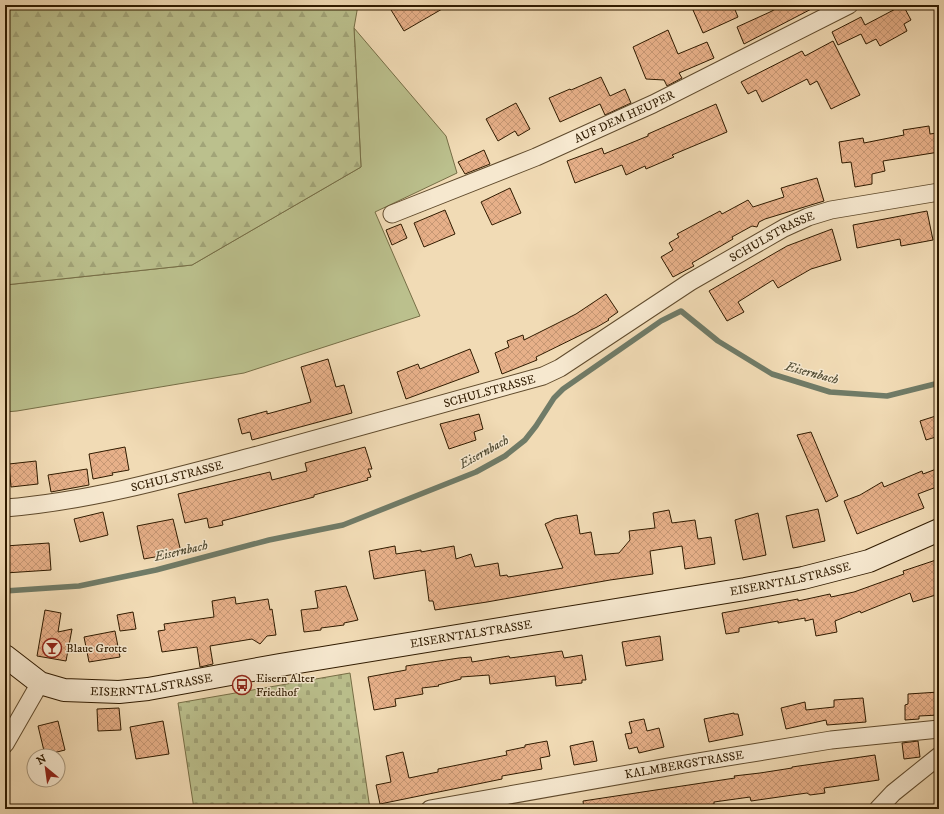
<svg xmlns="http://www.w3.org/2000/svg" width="944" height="814" viewBox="0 0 944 814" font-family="'IM FELL DW Pica',serif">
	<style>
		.green { fill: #bbc08d; stroke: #766e46 }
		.forest { fill: url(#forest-firs); stroke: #766e46 }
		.cemetery { fill: url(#cemetery-stones); stroke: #766e46 }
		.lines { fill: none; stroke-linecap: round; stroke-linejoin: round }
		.stream { stroke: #707b67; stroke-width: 5.5 }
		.building { fill: url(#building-cross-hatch); stroke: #301b00 }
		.street-casing { stroke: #604b2d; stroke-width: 19 }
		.secondary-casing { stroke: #301b00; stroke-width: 24 }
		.street { stroke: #f6e8cf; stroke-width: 17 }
		.secondary { stroke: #f6e8cf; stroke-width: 22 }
		.labels { text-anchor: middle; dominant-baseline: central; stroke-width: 3; stroke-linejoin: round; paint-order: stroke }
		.street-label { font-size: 12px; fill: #301b00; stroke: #f6e8cf }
		.poi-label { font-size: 12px; fill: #301b00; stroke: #f6e8cf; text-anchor: start }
		.water-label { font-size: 13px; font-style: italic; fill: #504b33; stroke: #f6e8cf }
	</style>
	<defs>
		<pattern id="forest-firs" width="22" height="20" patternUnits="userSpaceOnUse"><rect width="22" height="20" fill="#bbc08d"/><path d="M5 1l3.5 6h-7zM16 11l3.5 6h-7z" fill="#a1a478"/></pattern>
		<pattern id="cemetery-stones" width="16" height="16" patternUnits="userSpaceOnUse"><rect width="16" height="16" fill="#bbc08d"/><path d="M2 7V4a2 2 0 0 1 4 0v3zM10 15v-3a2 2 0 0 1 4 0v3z" fill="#a1a478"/></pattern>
		<pattern id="building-cross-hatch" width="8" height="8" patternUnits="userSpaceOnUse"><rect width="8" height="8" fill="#e7b089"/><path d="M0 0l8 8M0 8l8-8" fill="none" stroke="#c69774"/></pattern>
	</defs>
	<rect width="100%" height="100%" fill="#f1dbb5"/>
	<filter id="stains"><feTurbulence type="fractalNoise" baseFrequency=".005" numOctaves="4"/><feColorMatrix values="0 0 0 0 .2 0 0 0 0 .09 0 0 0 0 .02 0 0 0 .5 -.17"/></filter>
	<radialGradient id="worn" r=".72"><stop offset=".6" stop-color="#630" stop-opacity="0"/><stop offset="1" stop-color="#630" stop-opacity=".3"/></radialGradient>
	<polygon class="green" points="354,28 446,136 457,173 375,212 420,316 244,373 17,411 5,412 5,285 192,265 361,167"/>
	<polygon class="forest" points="5,5 358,5 354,28 361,167 192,265 5,285"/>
	<polygon class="cemetery" points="350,673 370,809 194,809 178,703"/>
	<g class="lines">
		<polyline class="stream" points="5,591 79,586 156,570 269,540 343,525 476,472 505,456 525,440 536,426 554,398 563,389 661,321 681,311 718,341 772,374 830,392 887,396 939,383"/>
	</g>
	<g class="building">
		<polygon points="388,5 449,5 404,31"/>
		<polygon points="704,5 733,5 738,17 703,33 693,10"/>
		<polygon points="783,5 819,5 744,44 737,27 770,12"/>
		<polygon points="903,5 911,20 904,24 907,31 880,46 876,39 866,44 861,34 838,45 832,32 861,17 865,25"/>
		<polygon points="668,30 678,54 707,42 714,58 679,73 682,78 667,86 664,80 646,79 633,47"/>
		<polygon points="833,41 860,95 831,109 817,81 810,85 807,79 762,102 756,90 748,94 741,82 802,51 805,56"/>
		<polygon points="601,77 610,96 625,89 631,103 605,115 600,104 560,122 549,98 570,89 571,90"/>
		<polygon points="516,103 530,129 518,136 515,131 498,141 486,119"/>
		<polygon points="716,104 727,132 672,155 674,157 646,169 645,166 626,175 622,165 575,183 567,161 602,148 604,154 648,136 648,134"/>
		<polygon points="929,126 930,134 937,133 939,152 883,161 885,171 872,174 872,184 855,187 851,162 842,163 839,142 863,138 864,143 904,135 903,130"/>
		<polygon points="484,150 490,164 465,174 458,162"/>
		<polygon points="817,178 824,201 765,219 759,222 757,227 752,226 732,237 733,239 692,263 694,266 673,277 661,257 673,250 669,243 679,237 677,234 720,211 722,214 748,200 753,207 784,197 781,188"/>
		<polygon points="510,188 521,213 492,225 481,202"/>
		<polygon points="445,210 455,234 424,247 414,223"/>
		<polygon points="927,211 933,240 901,246 900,239 857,248 853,225"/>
		<polygon points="401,224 407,238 392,245 386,230"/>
		<polygon points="832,229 841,260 811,269 778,288 773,280 738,302 744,312 727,321 709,291 787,246"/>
		<polygon points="606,294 618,312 608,319 609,320 597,327 536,357 537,360 502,374 495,353 509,347 507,341 523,335 524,340 576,314"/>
		<polygon points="470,349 479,372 406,399 397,372 418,364 420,369"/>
		<polygon points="328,359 336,387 344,385 352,413 252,440 250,432 242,434 238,419 267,411 267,414 311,402 301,367"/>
		<polygon points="479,414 483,429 474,432 476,440 449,449 440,424"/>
		<polygon points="939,415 939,436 926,440 920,421"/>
		<polygon points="811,432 838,496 826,502 797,435"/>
		<polygon points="125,447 129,470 112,473 113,475 93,479 89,454"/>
		<polygon points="365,447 372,469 368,469 371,477 367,478 368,480 314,495 314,497 222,521 223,525 209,528 207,518 185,523 178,494 270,472 272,480 307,471 305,463"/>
		<polygon points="36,461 38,484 11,487 9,464"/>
		<polygon points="939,468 939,486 918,494 924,508 857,534 844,501 860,495 882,482 884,487 922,471 923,474"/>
		<polygon points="87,469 89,485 51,492 48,475"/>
		<polygon points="818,509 825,541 793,548 786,516"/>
		<polygon points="669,510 672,523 695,520 698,539 711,537 715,564 685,569 682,546 650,551 653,574 610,580 487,602 435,610 433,601 429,601 425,570 374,579 369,551 395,546 396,554 421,550 421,552 454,546 456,559 471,554 475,567 498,563 500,576 507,575 508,577 563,568 545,524 555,519 577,515 580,534 591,532 595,555 619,553 630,540 629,531 655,528 653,513"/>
		<polygon points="103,512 108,535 80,542 74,519"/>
		<polygon points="758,513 766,555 743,560 735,520"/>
		<polygon points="173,519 181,552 144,559 137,526"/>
		<polygon points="49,543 51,570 5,573 5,546"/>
		<polygon points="939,559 939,594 913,602 910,593 861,613 860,611 835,621 837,632 816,636 813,619 805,621 805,618 778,623 778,621 739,628 739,632 726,634 722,613 798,599 798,601 830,594 831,597 854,592 904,574 903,571"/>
		<polygon points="346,586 358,620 344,623 344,625 321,628 321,630 304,632 301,610 318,608 315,591"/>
		<polygon points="235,597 236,604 268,599 270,610 272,609 276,635 267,636 260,644 252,639 210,646 213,664 200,667 197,647 162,652 158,631 165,630 164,624 214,617 212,601"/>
		<polygon points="45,610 61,613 58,632 72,629 66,661 37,656"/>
		<polygon points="133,612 136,629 120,631 117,615"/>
		<polygon points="115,631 120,657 89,662 84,637"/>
		<polygon points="660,636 663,660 626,666 622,642"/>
		<polygon points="562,651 564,658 582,655 586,680 582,680 582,683 556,686 555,676 490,684 489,675 461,677 461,679 438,685 439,686 422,688 423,694 395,699 396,706 374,710 368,677 406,670 406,666 459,658 471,657 472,662 509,656 510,658"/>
		<polygon points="939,692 939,715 919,716 919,719 905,720 905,705 908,704 908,694"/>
		<polygon points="863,698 866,722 827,725 826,720 786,729 781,708 805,702 806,710 834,707 834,700"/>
		<polygon points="119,708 121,730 98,731 97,709"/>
		<polygon points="734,713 734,714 738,714 743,735 709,742 704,719"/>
		<polygon points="644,719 647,731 659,728 664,747 639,753 637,747 629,749 625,734 632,733 629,722"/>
		<polygon points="58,721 65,750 45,755 38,726"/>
		<polygon points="163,721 169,754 136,759 130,727"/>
		<polygon points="547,741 550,756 540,758 542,769 502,776 502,779 380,804 376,785 391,782 386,756 403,752 409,778 438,772 438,769 507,755 506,751 525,747 525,745"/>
		<polygon points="593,741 597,761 574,765 570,746"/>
		<polygon points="918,741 920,757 904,759 902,743"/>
		<polygon points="875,755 879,780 824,788 825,793 810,795 807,793 751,801 750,797 714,802 714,804 688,808 687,804 659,809 584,809 583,801 735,778 734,776 760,773 792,768 792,767"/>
	</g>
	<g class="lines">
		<g class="street-casing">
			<g id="street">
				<path id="s1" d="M392,214L536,157L653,104L849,5"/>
				<path id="s2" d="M5,508C90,501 172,478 254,456C350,430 446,403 543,376L560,368L690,282L784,228L808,217L831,210L939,192"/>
				<polyline points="5,744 40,683"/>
				<path id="s3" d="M430,809L685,764L831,740L939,729"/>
				<polyline points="878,809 893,793 939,756"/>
			</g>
		</g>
		<g class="secondary-casing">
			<g id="secondary">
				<path id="s4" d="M5,656L40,683L64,690L119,692L148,689L280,665L745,589L803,578L869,561L939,530"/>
			</g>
		</g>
		<use href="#street" class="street"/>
		<use href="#secondary" class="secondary"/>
	</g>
	<defs>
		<g id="bar-ring" transform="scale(1)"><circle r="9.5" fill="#f6e8cf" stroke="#8f2418" stroke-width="1.5"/><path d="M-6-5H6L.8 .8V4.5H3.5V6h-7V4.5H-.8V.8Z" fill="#8f2418"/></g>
		<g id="bus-ring" transform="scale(1)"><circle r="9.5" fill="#f6e8cf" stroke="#8f2418" stroke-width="1.5"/><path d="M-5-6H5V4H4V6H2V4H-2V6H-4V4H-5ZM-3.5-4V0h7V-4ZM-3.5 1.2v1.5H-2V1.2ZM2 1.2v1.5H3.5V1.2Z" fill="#8f2418"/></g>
	</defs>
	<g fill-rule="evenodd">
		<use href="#bar-ring" x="52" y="648"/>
		<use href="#bus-ring" x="242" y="685"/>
	</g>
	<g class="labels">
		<g class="street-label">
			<text stroke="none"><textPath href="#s1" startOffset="252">AUF DEM HEUPER</textPath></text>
			<text stroke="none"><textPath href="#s2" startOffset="823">SCHULSTRASSE</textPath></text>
			<text stroke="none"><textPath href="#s2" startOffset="499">SCHULSTRASSE</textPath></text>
			<text stroke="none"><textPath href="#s2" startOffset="175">SCHULSTRASSE</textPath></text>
			<text stroke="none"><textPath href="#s4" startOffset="805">EISERNTALSTRASSE</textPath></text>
			<text stroke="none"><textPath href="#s4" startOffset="481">EISERNTALSTRASSE</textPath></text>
			<text stroke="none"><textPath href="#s4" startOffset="157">EISERNTALSTRASSE</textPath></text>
			<text stroke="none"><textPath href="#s3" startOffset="258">KALMBERGSTRASSE</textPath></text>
		</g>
		<g class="poi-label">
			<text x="66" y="648">Blaue Grotte</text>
			<text x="256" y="678">Eisern Alter<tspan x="256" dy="14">Friedhof</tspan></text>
		</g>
		<g class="water-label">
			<text transform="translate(812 373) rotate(15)">Eisernbach</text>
			<text transform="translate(484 452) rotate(-29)">Eisernbach</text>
			<text transform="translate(181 551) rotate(-13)">Eisernbach</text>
		</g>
	</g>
	<rect width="944" height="814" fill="none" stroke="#f1dbb5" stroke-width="20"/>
	<rect x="6" y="6" width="932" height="802" fill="none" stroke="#301b00" stroke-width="2"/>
	<rect x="10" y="10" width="924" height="794" fill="none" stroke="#301b00"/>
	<g transform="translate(46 768) rotate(331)"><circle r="19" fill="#f6e8cf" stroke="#a7967c"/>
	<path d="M0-3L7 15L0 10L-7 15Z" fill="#8f2418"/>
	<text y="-6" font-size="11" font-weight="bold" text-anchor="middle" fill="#301b00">N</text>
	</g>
	<rect width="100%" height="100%" filter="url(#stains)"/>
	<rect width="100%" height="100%" fill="url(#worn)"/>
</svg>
